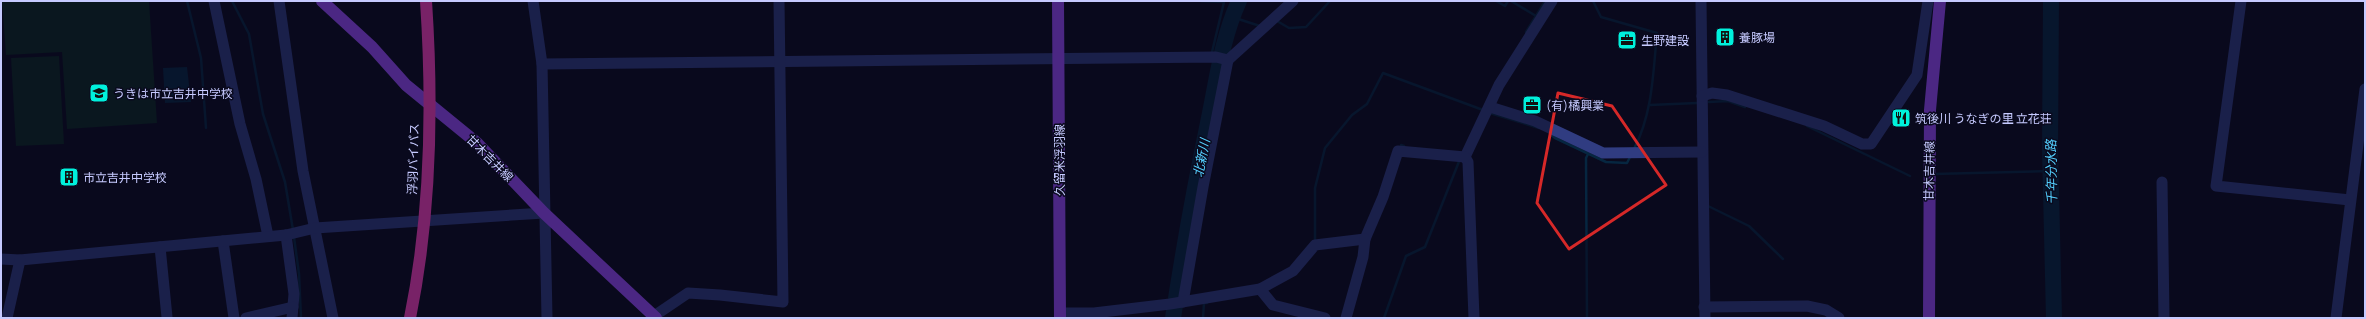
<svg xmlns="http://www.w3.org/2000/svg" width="2366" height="319" viewBox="0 0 2366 319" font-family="Manrope,'Noto Sans JP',sans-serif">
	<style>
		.green { fill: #0c2822 }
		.water { fill: #062640 }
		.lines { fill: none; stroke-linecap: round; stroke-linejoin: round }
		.stream { stroke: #062640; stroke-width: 2.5 }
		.river { stroke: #062640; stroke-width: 16 }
		.minor { stroke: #303c81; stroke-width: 11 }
		.major { stroke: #9b4dff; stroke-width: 12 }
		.highway { stroke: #ff41c0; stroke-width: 12 }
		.marked { fill: none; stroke: #d62828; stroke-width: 3; stroke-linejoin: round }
		.labels { text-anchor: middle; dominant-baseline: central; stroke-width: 3; stroke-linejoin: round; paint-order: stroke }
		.poi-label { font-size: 12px; fill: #c6caff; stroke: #0a0a1e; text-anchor: start }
		.street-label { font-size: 12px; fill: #c6caff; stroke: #0a0a1e }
		.water-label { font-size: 13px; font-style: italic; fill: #54d0ff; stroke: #0a0a1e }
	</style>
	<rect width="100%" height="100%" fill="#0a0a1e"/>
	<g class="green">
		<polygon points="2,1 149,1 157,123 67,129 62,52 6,55"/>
		<polygon points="59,56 64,144 16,146 11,58"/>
	</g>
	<polygon class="water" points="187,67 191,102 165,103 163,68"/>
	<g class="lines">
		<g class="stream">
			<polyline points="187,1 201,58 206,128"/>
			<polyline points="232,1 249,34 263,114 285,182 293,230"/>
			<polyline points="1201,1 1224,2 1212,52"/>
			<polyline points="1496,1 1505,6 1508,1"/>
			<polyline points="1511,1 1536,16"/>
			<path d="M1593,1L1601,17L1657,33C1653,73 1653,112 1634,149"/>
			<polyline points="1232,17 1260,26"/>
			<polyline points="1277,21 1289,28 1306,27 1330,1"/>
			<polyline points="1526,32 1544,3"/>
			<polyline points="1709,102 1728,101 1745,107"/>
			<polyline points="1650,105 1697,103"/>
			<polyline points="1490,113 1539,128"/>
			<polyline points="1807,126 1910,176"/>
			<polyline points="1550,134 1555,138 1606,162 1627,163 1630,157"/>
			<polyline points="1401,145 1404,146"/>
			<polyline points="1934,174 2050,171"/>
			<polyline points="1708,206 1749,226 1783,259"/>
			<polyline points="294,237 299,274 301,318"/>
			<polyline points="1315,239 1315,188 1325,148 1352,115 1367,104 1383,73 1483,110"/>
			<polyline points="1203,318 1204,303 1207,303"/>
			<polyline points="1384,318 1406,256 1425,247 1460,159"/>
			<polyline points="1587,318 1586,158 1588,154"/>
		</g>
		<g class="river">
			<polyline points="2051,1 2050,149 2054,318"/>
			<path d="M1173,318C1183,251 1195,185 1209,118C1217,79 1222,38 1239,1"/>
		</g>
		<g class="minor">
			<polyline points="214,1 240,124 256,179 268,236"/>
			<polyline points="279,1 303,171 333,318"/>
			<polyline points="533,1 542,64 547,318"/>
			<polyline points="1701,1 1705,318"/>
			<polyline points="2241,1 2216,186 2350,200"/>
			<polyline points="542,64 1216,57 1228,60 1293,1"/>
			<polyline points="1702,96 1712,93 1727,95 1824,126 1862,144 1871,144 1917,75 1928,1"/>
			<polyline points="1490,107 1535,121 1603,153 1702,152"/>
			<polyline points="1465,157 1499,85 1552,1"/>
			<polyline points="1465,157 1468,162 1474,318"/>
			<polyline points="2162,182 2164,318"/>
			<polyline points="286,235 294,294 292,318"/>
			<polyline points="223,241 234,318"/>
			<polyline points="160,247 167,317"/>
			<polyline points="1,259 20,260 286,235 315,228 544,213"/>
			<polyline points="1260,289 1273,305 1325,318"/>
			<polyline points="1183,302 1203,187 1228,60"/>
			<polyline points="1704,307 1807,306 1826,310 1839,318"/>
			<polyline points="1060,313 1094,313 1170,304 1260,289 1293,271 1315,245 1365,239 1383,197 1398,151 1465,157"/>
			<polyline points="654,316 688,293 720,295 783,302 779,1"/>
			<polyline points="7,318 20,260"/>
			<polyline points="246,318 293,307"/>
			<polyline points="1346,318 1363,257 1365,239"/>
			<polyline points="2336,318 2365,89"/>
		</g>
		<g class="major">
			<polyline points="322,1 372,47 406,85 477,143 544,213 656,318"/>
			<polyline points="1058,1 1060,318"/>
			<polyline points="1929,318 1930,110 1940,1"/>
		</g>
		<path class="highway" d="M410,318C431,215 433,106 426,1"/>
	</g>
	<path d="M0 0H2366V319H0ZM1558,93L1612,106L1666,185L1569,249L1537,203Z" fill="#0a0a1e" fill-opacity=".55" fill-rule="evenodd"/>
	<path class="marked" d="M1558,93L1612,106L1666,185L1569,249L1537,203Z"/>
	<defs>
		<g id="building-square" transform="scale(1)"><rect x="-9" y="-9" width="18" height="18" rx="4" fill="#00f1dc" stroke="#0a0a1e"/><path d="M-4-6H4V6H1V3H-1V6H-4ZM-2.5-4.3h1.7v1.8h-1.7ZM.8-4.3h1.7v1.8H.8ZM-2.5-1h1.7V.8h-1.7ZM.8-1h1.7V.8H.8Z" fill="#111"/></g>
		<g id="office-square" transform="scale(1)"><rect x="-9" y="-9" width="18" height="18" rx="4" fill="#00f1dc" stroke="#0a0a1e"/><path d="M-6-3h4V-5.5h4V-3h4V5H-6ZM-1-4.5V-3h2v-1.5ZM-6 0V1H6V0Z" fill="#111"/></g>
		<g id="school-square" transform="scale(1)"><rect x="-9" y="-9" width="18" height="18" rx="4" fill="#00f1dc" stroke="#0a0a1e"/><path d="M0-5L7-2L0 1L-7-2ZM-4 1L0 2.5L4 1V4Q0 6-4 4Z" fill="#111"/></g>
		<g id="restaurant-square" transform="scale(1)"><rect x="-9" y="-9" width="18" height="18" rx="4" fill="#00f1dc" stroke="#0a0a1e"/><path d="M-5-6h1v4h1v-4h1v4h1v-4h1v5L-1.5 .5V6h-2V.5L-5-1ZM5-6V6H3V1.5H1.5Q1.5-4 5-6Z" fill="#111"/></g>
	</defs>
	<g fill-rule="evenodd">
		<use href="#building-square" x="1725" y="37"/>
		<use href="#office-square" x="1627" y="40"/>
		<use href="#school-square" x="99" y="93"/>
		<use href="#office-square" x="1532" y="105"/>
		<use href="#restaurant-square" x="1901" y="118"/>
		<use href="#building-square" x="69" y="177"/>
	</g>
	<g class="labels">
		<g class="poi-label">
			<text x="1739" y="37">養豚場</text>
			<text x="1641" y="40">生野建設</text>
			<text x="113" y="93">うきは市立吉井中学校</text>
			<text x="1546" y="105">(有)橘興業</text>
			<text x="1915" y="118">筑後川 うなぎの里 立花荘</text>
			<text x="83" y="177">市立吉井中学校</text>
		</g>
		<g class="street-label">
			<text transform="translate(490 158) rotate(45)">甘木吉井線</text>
			<text transform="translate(413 159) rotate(-88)">浮羽バイパス</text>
			<text transform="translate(1059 160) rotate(-90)">久留米浮羽線</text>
			<text transform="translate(1929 171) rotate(-89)">甘木吉井線</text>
		</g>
		<g class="water-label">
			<text transform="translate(1201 158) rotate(-79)">北新川</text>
			<text transform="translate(2051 172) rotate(-91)">千年分水路</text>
		</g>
	</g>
	<rect width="2366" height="319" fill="none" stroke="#c6caff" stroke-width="4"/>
</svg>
